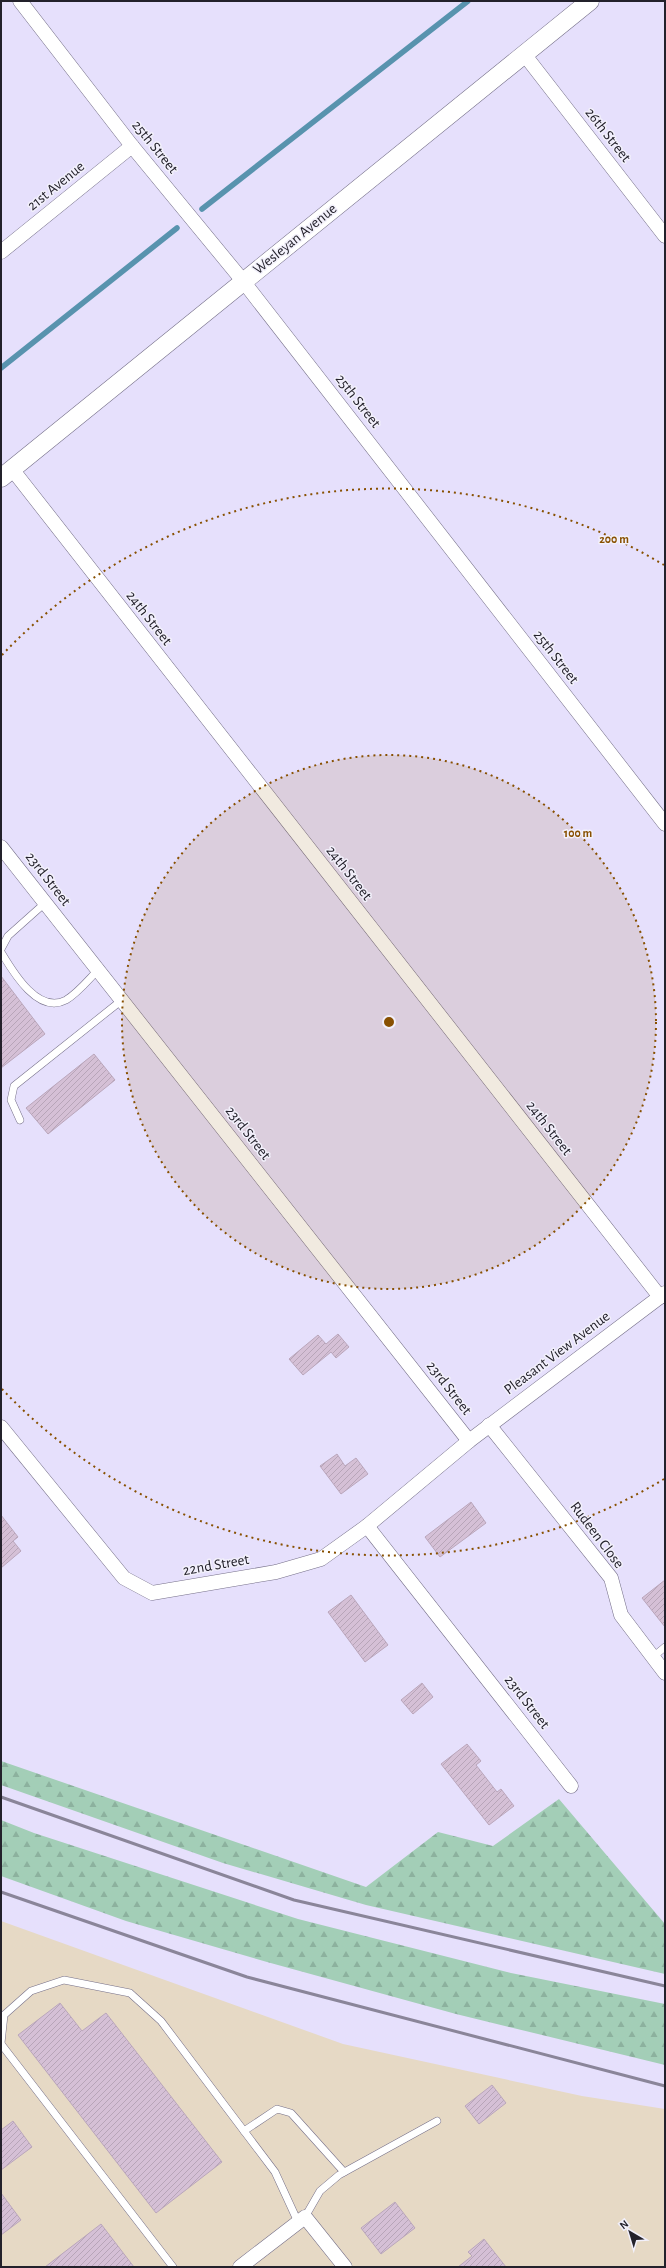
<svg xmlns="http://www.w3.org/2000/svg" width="666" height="2268" viewBox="0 0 666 2268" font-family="'Alegreya Sans',sans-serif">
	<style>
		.industrial { fill: #e6d9c5 }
		.forest { fill: url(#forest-firs) }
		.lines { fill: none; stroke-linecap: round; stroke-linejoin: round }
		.stream { stroke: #5893ae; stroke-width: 5.5 }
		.building { fill: url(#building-hatch); stroke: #baa6bb }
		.service-casing { stroke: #767089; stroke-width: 8 }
		.minor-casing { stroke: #767089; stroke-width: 15 }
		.tertiary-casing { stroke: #767089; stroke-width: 19 }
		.service { stroke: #fff; stroke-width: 7 }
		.minor { stroke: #fff; stroke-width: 14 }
		.tertiary { stroke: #fff; stroke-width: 18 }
		.rail { stroke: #8a8599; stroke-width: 3 }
		.ring { fill: none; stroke: #885001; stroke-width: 2; stroke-dasharray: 2 4 }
		.labels { text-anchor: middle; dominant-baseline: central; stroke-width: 3; stroke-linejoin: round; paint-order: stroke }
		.street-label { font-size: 15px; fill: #23212b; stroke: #f2f0fb }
		.centre { fill: #885001; stroke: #f2f0fb; stroke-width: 2 }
		.ring-label { font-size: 12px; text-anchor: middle; font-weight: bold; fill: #885001; stroke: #f2f0fb; stroke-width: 3; stroke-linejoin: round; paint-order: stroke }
	</style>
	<defs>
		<pattern id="forest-firs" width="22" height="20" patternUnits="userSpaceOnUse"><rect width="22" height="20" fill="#a3ceb7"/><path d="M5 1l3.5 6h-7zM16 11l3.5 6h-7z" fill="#8cb19e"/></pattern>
		<pattern id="building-hatch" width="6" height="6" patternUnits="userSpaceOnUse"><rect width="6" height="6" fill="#d5c0d6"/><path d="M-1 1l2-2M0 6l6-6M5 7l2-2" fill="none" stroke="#b7a5b8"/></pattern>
	</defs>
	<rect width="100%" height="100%" fill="#e6e0fc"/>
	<polygon class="industrial" points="1,1921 343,2044 582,2096 665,2109 665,2267 1,2267"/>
	<g class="forest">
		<polygon points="1,1761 366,1887 438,1832 493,1846 559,1799 665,1924 665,1974 366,1905 223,1863 1,1785"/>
		<polygon points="1,1820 34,1833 298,1919 511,1973 665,2004 665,2065 456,2014 267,1962 126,1921 1,1876"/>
	</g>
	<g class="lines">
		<g class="stream">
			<polyline points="202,209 468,1"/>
			<polyline points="1,368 177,228"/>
		</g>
	</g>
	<g class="building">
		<polygon points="1,976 45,1034 1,1068"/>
		<polygon points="94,1054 115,1080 48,1134 26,1108"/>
		<polygon points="338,1334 349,1347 336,1358 331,1352 303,1375 289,1359 318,1335 326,1344"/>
		<polygon points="337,1454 345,1466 356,1458 368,1474 341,1494 320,1466"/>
		<polygon points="471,1502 486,1523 440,1557 425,1537"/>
		<polygon points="1,1515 18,1537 13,1541 21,1551 1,1568"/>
		<polygon points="665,1580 665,1627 642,1598"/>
		<polygon points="351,1595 388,1645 365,1662 328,1612"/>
		<polygon points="422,1683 433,1697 413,1714 401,1700"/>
		<polygon points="467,1744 481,1761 476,1765 497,1792 501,1789 514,1806 489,1825 441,1764"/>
		<polygon points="60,2003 82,2031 106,2013 222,2162 156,2213 18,2035"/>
		<polygon points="492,2085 506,2103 479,2124 465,2106"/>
		<polygon points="13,2121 32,2147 1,2170 1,2130"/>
		<polygon points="1,2193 21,2220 1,2235"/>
		<polygon points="395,2202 415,2228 381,2254 361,2228"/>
		<polygon points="101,2224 134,2267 45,2267"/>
		<polygon points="484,2239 506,2267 458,2267 472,2256 468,2252"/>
	</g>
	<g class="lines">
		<g class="service-casing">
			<g id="service">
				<polyline points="1,949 8,936 45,903"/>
				<path d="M1,952C13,972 38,1015 66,1000C78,993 89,979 98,970"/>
				<polyline points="20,1120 11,1100 14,1086 122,1000"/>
				<polyline points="653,1657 665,1647"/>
				<polyline points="1,2043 4,2015 31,1991 64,1980 130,1993 161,2021 275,2172 298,2222"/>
				<polyline points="1,2044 173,2267"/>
				<polyline points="244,2131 277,2109 291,2113 344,2172"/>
				<polyline points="305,2217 320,2191 339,2175 437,2121"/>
			</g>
		</g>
		<g class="minor-casing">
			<g id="minor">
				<polyline points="20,1 132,146 243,281 665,824"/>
				<polyline points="524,54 665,236"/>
				<polyline points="1,252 132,146"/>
				<polyline points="12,469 660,1297"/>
				<polyline points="1,847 469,1441"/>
				<polyline points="489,1425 611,1578 621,1615 665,1673"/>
				<polyline points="1,1427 124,1578 152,1593 276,1572 321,1559 367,1526 469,1441 665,1293"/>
				<polyline points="367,1526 571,1786"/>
				<polyline points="240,2267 305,2217 345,2267"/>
			</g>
		</g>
		<g class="tertiary-casing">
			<polyline id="tertiary" points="1,478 590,1"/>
		</g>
		<use href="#service" class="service"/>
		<use href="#minor" class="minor"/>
		<use href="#tertiary" class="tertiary"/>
		<g class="rail">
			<polyline points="1,1797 294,1900 665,1986"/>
			<polyline points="1,1892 247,1977 665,2086"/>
		</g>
	</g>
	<circle cx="389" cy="1022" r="267" fill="#885001" fill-opacity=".12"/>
	<g class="ring">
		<circle cx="389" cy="1022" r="267"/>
		<path d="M664 1479A533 533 0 0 1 2 1389M2 655A533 533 0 0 1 664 565"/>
	</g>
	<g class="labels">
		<g class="street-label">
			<text transform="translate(608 135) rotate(52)">26th Street</text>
			<text transform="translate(155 147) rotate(51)">25th Street</text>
			<text transform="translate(56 186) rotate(-39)">21st Avenue</text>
			<text transform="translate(295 239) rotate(-39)">Wesleyan Avenue</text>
			<text transform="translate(358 401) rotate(52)">25th Street</text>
			<text transform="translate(149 618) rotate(52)">24th Street</text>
			<text transform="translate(556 657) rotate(52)">25th Street</text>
			<text transform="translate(349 873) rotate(52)">24th Street</text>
			<text transform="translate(48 879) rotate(52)">23rd Street</text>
			<text transform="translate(549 1128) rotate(52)">24th Street</text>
			<text transform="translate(248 1133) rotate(52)">23rd Street</text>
			<text transform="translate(557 1353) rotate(-37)">Pleasant View Avenue</text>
			<text transform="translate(449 1388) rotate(52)">23rd Street</text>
			<text transform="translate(597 1535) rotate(53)">Rudeen Close</text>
			<text transform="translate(216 1565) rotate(-10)">22nd Street</text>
			<text transform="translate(527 1702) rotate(52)">23rd Street</text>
		</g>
	</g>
	<circle cx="389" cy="1022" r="6" class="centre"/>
	<g class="ring-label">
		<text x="614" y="543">200 m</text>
		<text x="578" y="837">100 m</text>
	</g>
	<rect width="666" height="2268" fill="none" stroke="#23212b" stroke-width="4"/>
	<g transform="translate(630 2232) rotate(322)" stroke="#f2f0fb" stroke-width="3" paint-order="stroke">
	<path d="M0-3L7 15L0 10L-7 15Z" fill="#23212b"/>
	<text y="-6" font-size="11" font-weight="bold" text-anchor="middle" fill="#23212b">N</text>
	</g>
</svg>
